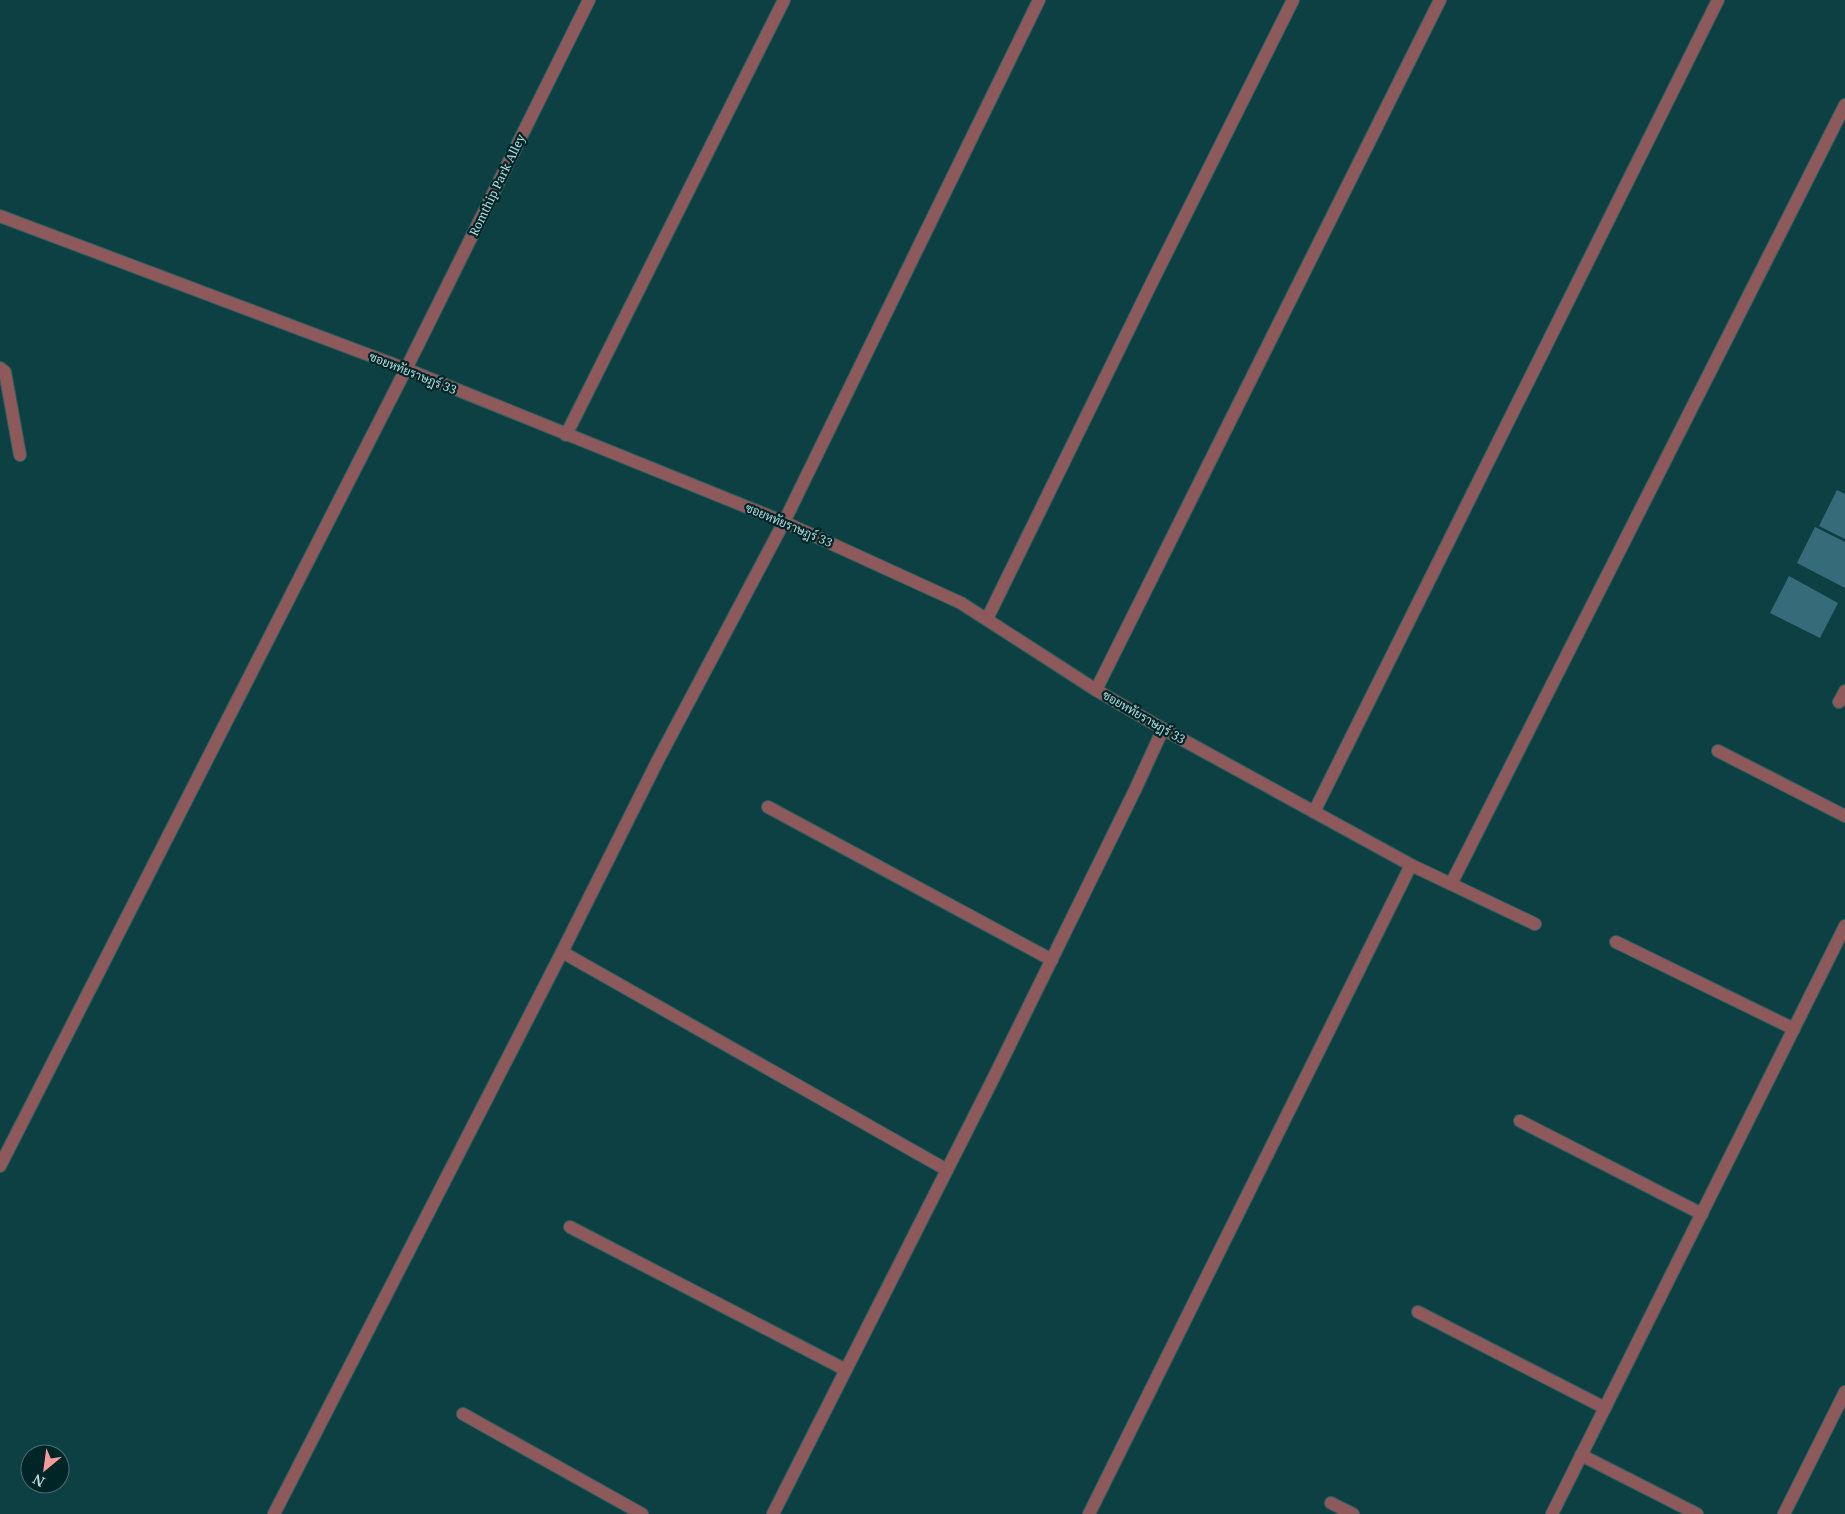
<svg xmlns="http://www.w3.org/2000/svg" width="1845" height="1514" viewBox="0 0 1845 1514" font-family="'Noto Serif',Sarabun,serif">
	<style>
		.building { fill: #366b7a }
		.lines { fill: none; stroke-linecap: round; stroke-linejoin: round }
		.minor-casing { stroke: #2f5f61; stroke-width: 14 }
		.minor { stroke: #8d595a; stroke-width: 12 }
		.labels { text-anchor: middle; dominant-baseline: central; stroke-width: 4.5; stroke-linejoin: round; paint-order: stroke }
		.street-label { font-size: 12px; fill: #b5dddf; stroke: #002527 }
	</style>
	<rect width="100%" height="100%" fill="#0d4042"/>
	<g class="building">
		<polygon points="1837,490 1845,494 1845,539 1819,526"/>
		<polygon points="1815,527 1845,542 1845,588 1797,563"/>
		<polygon points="1789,576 1838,603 1820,638 1770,613"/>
	</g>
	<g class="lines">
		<g class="minor-casing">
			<g id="minor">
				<polyline points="0,216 406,369 784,522 961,603 1096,690 1163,729 1411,865 1535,924"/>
				<polyline points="0,368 5,372 20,455"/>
				<polyline points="566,435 784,0"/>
				<polyline points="987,619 1154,278 1293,0"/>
				<polyline points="1096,690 1440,0"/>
				<polyline points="1839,702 1845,691"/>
				<polyline points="1718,751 1845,816"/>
				<polyline points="768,807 1052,960"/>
				<polyline points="1314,812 1718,0"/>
				<polyline points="1451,884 1845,105"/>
				<polyline points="1616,942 1794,1029"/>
				<polyline points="562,952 947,1170"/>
				<polyline points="1520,1121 1702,1214"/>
				<polyline points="0,1166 406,369 589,0"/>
				<polyline points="570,1227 846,1370"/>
				<polyline points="1418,1312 1605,1408"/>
				<polyline points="463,1414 642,1514"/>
				<polyline points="1581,1455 1697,1514"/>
				<polyline points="1331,1503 1353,1514"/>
				<polyline points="274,1514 562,952 658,760 784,522 1039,0"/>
				<polyline points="773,1514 991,1083 1135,790 1163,729"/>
				<polyline points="1089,1514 1411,865"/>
				<polyline points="1552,1514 1845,926"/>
				<polyline points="1784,1514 1845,1392"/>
			</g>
		</g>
		<use href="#minor" class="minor"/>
	</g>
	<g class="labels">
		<g class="street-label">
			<text transform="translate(497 185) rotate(-64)">Romthip Park Alley</text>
			<text transform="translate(413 373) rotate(22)">ซอยหทัยราษฎร์ 33</text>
			<text transform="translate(789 525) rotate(23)">ซอยหทัยราษฎร์ 33</text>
			<text transform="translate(1144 717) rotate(30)">ซอยหทัยราษฎร์ 33</text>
		</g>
	</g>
	<g transform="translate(45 1469) rotate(209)"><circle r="24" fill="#002527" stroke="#486f71"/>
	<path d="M0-4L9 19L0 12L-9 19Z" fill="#f59b9c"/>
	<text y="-8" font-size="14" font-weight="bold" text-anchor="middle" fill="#b5dddf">N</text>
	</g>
</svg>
